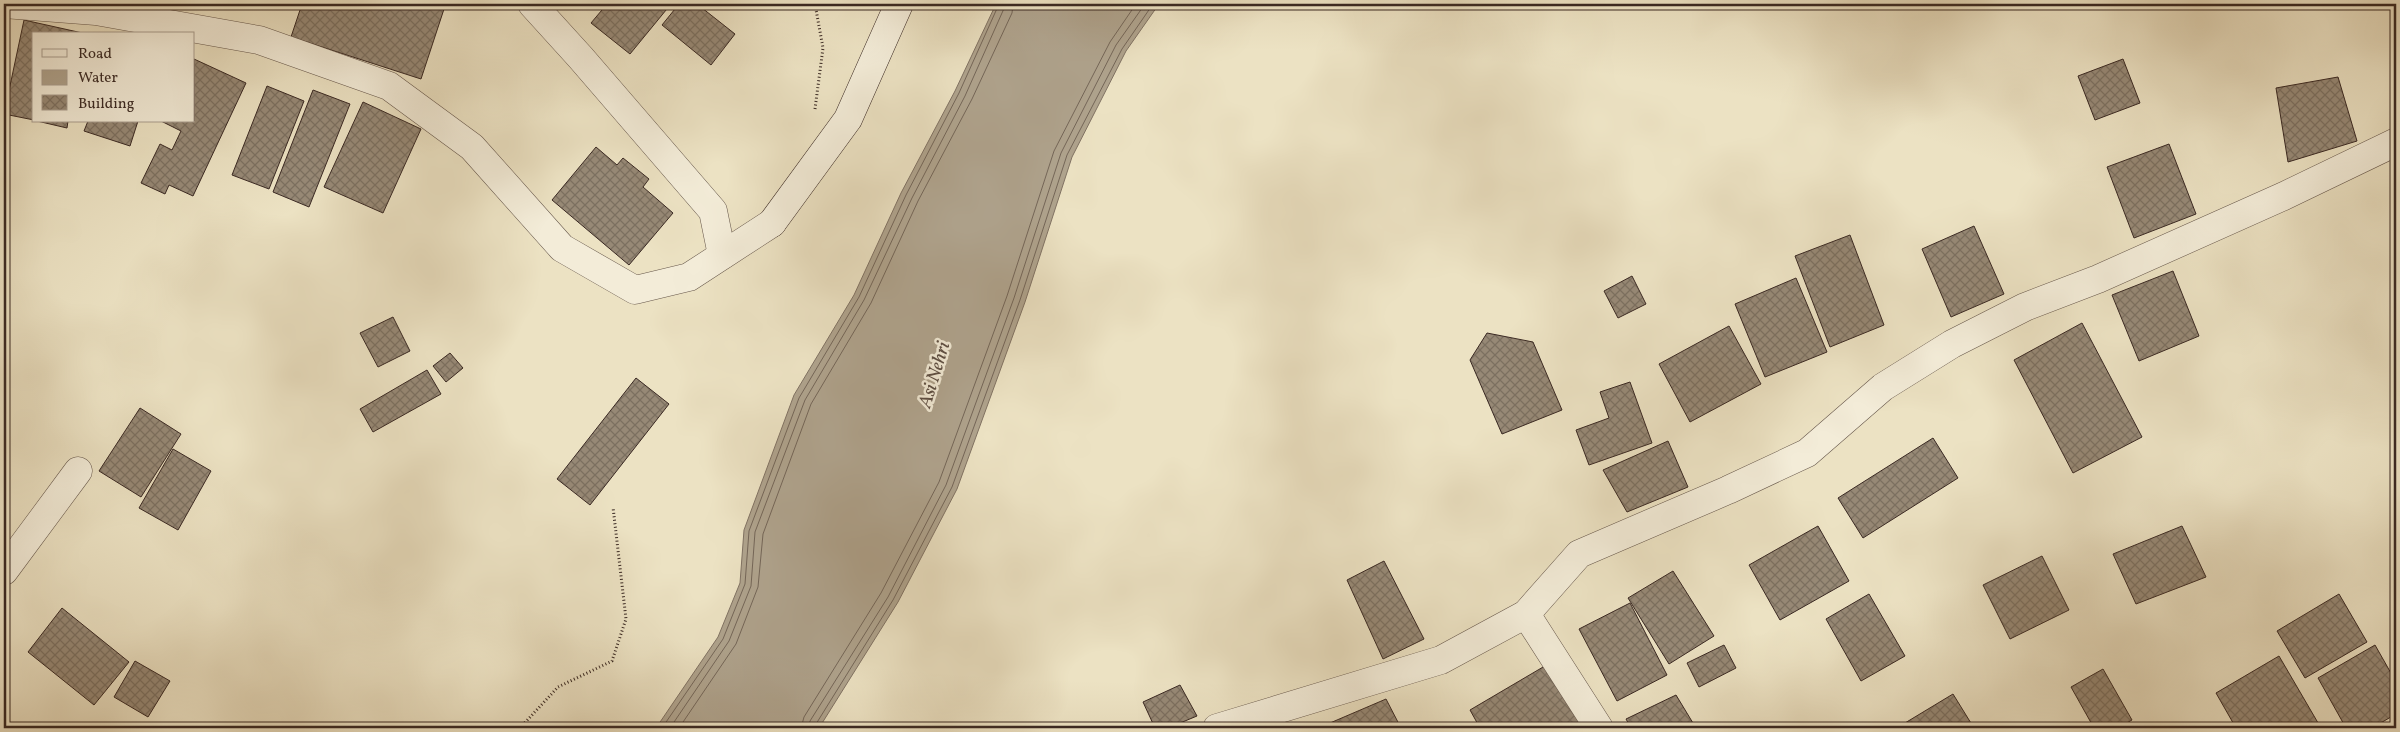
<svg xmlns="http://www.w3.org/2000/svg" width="2400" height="732" viewBox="0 0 2400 732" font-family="Vollkorn,serif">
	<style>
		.water { fill: #afa38d; stroke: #807263 }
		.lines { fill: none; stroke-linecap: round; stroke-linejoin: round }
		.shore { stroke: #746658; stroke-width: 1 }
		.building { fill: url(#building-cross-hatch); stroke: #3a2923 }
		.street-casing { stroke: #66574b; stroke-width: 29 }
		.secondary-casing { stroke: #3a2923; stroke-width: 29 }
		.path { stroke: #3a2923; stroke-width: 3; stroke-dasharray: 1 2.5; stroke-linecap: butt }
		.street { stroke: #f3ecd8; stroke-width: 28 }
		.secondary { stroke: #f3ecd8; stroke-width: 28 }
		.labels { text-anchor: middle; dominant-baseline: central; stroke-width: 5; stroke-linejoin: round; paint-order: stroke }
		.water-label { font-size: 19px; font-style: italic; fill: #5d4e43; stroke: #f3ecd8 }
	</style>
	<defs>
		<pattern id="building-cross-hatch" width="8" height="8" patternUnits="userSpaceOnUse" patternTransform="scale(1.25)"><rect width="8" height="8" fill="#978976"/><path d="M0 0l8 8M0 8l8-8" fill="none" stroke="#7c7060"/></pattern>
	</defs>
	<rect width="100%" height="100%" fill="#ece2c3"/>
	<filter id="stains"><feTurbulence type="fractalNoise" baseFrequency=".004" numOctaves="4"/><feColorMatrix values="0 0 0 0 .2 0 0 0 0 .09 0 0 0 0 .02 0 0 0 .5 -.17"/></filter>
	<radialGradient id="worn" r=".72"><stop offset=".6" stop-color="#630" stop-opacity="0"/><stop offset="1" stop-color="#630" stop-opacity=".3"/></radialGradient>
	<polygon class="water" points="996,4 1159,4 1126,51 1072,157 1025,302 957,489 898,602 819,728 656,728 718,637 740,583 744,530 794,395 854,295 901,193 955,91"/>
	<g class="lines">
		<g class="shore">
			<polyline points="662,728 723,639 745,584 749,531 799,398 859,297 906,195 959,93 999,4"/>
			<polyline points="670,728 729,641 751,586 755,532 805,400 864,300 912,198 965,96 1006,4"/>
			<polyline points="679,728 736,644 758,587 763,534 811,404 871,303 918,201 972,99 1012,13 1013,4"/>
			<polyline points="801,728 804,717 881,593 939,482 1007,296 1054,151 1110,42 1136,4"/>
			<polyline points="809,728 810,721 888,597 946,485 1014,298 1061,153 1116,45 1145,4"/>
			<polyline points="815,728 816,724 893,600 952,487 1020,300 1067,155 1122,49 1153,4"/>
		</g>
	</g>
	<g class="building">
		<polygon points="302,4 438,4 445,6 421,79 291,37"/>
		<polygon points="607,4 671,4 630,54 591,23"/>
		<polygon points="679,4 697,4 735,34 711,65 662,25"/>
		<polygon points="24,20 87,34 34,34 34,120 4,114"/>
		<polygon points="194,59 246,83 193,196 169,185 165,194 141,183 160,144 172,150 181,131 161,121 194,121"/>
		<polygon points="2123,59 2140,103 2095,120 2078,76"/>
		<polygon points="2338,77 2357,141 2288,162 2276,88"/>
		<polygon points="267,86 304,101 269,189 232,175"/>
		<polygon points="313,90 350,104 309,207 273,192"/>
		<polygon points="363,102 421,129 383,213 324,187"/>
		<polygon points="37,121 68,121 67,128"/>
		<polygon points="88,121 138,121 130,146 84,131"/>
		<polygon points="2169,144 2196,214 2134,238 2107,167"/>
		<polygon points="596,147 617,165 623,158 649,179 643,187 673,213 629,265 552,200"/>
		<polygon points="1974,226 2004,294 1951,317 1922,249"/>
		<polygon points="1850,235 1884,325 1830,347 1795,256"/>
		<polygon points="2173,271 2199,336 2139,361 2112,295"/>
		<polygon points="1632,276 1646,304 1618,318 1604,291"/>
		<polygon points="1796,278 1827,352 1765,377 1735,304"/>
		<polygon points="393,317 410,351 378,367 360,333"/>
		<polygon points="2082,323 2142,437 2073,473 2014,360"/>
		<polygon points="1729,326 1761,384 1690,422 1659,364"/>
		<polygon points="1487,333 1533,342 1562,410 1502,434 1470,360"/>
		<polygon points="450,353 463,368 446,382 433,366"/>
		<polygon points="427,370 441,394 373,432 360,409"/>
		<polygon points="636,378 669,404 590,505 557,479"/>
		<polygon points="1630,382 1652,443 1589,465 1576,430 1609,418 1600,392"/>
		<polygon points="140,408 181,434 141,497 99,471"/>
		<polygon points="1933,438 1958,478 1863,538 1838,498"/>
		<polygon points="1668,441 1688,487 1627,512 1603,470"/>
		<polygon points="173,449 211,471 178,530 139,508"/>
		<polygon points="1818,526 1849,581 1780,620 1749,565"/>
		<polygon points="2182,526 2206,577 2136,604 2113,554"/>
		<polygon points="2042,556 2069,610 2010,639 1983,585"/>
		<polygon points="1384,561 1424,639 1383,659 1347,580"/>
		<polygon points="1673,571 1714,636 1669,664 1628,598"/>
		<polygon points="1869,594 1905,656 1861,681 1826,619"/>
		<polygon points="2339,594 2367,642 2305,678 2277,631"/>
		<polygon points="1630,603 1667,675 1617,701 1579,629"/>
		<polygon points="62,608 129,662 94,705 28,652"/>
		<polygon points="1724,645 1736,668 1699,687 1687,663"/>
		<polygon points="2375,645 2396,682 2396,714 2372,728 2346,728 2318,678"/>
		<polygon points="2279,656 2321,728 2236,728 2216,693"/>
		<polygon points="1555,660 1591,728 1480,728 1470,710"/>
		<polygon points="135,661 170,681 148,717 114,697"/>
		<polygon points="2103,669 2132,720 2118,728 2094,728 2071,687"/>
		<polygon points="1180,685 1197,716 1168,728 1155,728 1143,702"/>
		<polygon points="1953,694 1974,728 1902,728 1900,726"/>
		<polygon points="1676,695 1696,728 1631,728 1626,719"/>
		<polygon points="1386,699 1401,728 1317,728 1330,723"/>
	</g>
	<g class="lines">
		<g class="street-casing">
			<g id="street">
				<polyline points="4,4 96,11 259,40 389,86 472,147 562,248 635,290 689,277 772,223"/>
				<polyline points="532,4 581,58 713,211 722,255"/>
				<polyline points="4,571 78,471"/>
				<polyline points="1526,614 1599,728"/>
				<polyline points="1217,728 1441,660 1526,614 1579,554 1728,490 1807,453 1883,387 1952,344 2025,307 2098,279 2284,196 2396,142"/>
			</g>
		</g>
		<g class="secondary-casing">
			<polyline id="secondary" points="772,223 848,119 899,4"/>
		</g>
		<g class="path">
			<polyline points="815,109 823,48 815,4"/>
			<polyline points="520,728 558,687 612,661 626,619 613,507"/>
		</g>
		<use href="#street" class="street"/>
		<use href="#secondary" class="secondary"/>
	</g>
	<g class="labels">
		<g class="water-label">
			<text transform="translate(935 375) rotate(-73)">Asi Nehri</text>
		</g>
	</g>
	<rect width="2400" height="732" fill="none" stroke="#ece2c3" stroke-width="20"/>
	<rect x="5" y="5" width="2390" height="722" fill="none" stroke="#3a2923" stroke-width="2.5"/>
	<rect x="10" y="10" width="2380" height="712" fill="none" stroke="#3a2923"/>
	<rect x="32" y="32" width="162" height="90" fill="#f3ecd8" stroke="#a99e90"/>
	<rect x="42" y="49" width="25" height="8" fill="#f3ecd8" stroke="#a99e90"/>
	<text x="78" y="58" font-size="15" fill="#3a2923">Road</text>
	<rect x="42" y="70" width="25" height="15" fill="#afa38d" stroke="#a99e90"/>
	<text x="78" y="82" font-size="15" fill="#3a2923">Water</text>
	<rect x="42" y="95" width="25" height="15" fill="url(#building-cross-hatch)" stroke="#a99e90"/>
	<text x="78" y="108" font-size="15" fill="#3a2923">Building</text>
	<rect width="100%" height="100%" filter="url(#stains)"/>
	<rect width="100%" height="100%" fill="url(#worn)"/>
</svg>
